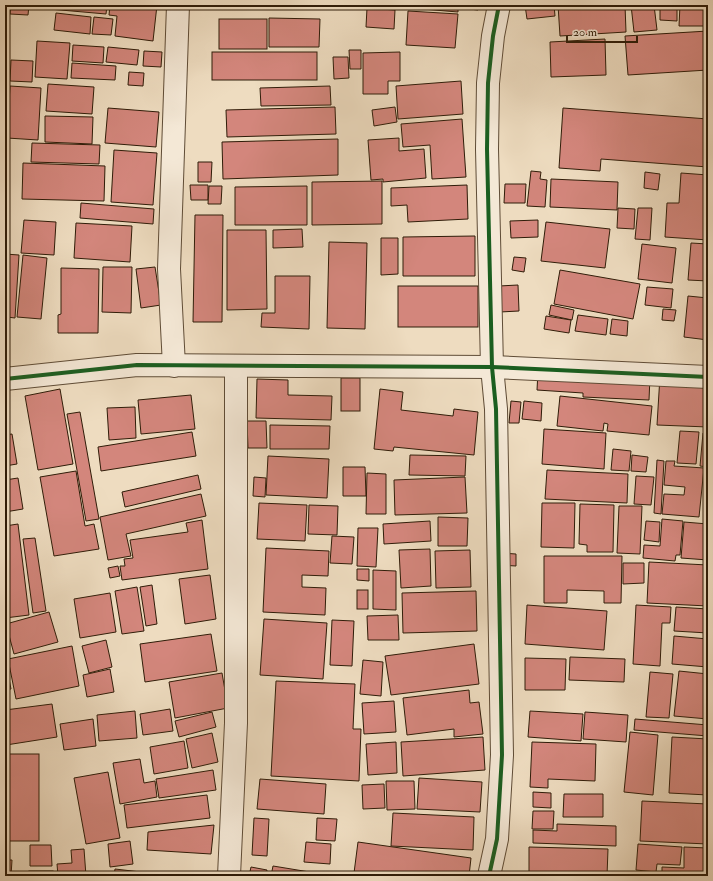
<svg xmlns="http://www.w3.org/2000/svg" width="713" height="881" viewBox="0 0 713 881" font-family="'IM FELL Double Pica',serif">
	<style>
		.building { fill: #d3867c; stroke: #2f1c08 }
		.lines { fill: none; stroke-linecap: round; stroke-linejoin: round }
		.street-casing { stroke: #5f4c36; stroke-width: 24 }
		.street { stroke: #f4e8d6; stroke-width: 22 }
		.cycleway-casing { stroke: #f4e8d6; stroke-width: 6 }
		.cycleway { stroke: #1b5e20; stroke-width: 4 }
	</style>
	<rect width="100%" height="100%" fill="#eedcc0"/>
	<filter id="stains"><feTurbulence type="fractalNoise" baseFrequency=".005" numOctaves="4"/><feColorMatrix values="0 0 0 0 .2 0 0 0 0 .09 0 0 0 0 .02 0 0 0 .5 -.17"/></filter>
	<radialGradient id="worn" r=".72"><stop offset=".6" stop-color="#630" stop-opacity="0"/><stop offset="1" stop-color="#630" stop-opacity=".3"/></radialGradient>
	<g class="building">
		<polygon points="11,5 29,5 28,15 10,14"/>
		<polygon points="38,5 107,5 106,14 38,8"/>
		<polygon points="110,5 157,5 153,41 115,36 117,16 109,15"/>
		<polygon points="375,5 458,5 458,12"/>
		<polygon points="460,5 479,5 478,10 460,8"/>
		<polygon points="525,5 554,5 555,16 527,19"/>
		<polygon points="558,5 625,5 626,32 560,36"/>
		<polygon points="631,5 654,5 657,30 634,32"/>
		<polygon points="660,5 677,5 677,21 660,20"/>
		<polygon points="680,5 708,5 708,26 679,26"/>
		<polygon points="367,8 395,10 394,29 366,27"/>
		<polygon points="408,11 458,14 455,48 406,45"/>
		<polygon points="56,13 91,17 90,34 54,30"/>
		<polygon points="94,17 113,19 111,35 92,34"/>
		<polygon points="269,18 320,19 319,47 269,47"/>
		<rect x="219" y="19" width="48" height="30"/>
		<polygon points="708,31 708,70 628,75 625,36"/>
		<polygon points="605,39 606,75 551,77 550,42"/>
		<polygon points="37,41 70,43 67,79 35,77"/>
		<polygon points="73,45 104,47 103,63 72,61"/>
		<polygon points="108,47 139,50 137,65 106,62"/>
		<polygon points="349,50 361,50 361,69 350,69"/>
		<polygon points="144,51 162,52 161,67 143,66"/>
		<rect x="212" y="52" width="105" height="28"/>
		<polygon points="400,52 400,81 388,81 388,94 363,94 363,53"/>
		<polygon points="333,57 348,57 349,78 334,79"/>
		<polygon points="11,60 33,61 32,82 10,81"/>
		<polygon points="72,63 116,66 115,80 71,78"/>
		<polygon points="129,72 144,73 143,86 128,85"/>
		<polygon points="461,81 463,114 398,119 396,86"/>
		<polygon points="48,84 94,87 92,114 46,111"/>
		<polygon points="10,86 41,88 38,140 7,138"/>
		<polygon points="330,86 331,105 261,106 260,88"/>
		<polygon points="335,107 336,134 227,137 226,110"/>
		<polygon points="395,107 397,122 374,126 372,110"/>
		<polygon points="108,108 159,112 156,147 105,143"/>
		<polygon points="563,108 708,119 708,167 601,159 600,171 559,168"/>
		<polygon points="45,116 93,117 92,144 45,142"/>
		<polygon points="462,119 466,177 432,179 430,145 403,147 401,124"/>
		<polygon points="399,138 399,151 424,149 426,178 383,182 383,179 371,180 368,140"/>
		<polygon points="338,139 338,175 223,179 222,142"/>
		<polygon points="32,143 100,145 99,164 31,162"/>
		<polygon points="114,150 157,153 153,205 111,202"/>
		<polygon points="198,162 212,162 211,182 198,182"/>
		<polygon points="23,163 105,166 104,201 22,199"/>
		<polygon points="531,171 541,172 540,179 547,180 545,207 527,206"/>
		<polygon points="645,172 660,174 658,190 644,188"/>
		<polygon points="681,173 708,175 708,240 665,237 667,203 679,203"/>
		<polygon points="551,179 618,182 617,210 550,207"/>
		<polygon points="382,181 382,224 312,225 312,182"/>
		<polygon points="505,184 526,184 525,203 504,203"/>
		<polygon points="190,185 208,185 208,200 191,200"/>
		<polygon points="467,185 468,219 408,222 407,205 391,206 391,188"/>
		<polygon points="209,186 222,186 221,204 208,204"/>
		<polygon points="307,186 307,225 235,225 235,187"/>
		<polygon points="81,203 154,209 153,224 80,218"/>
		<polygon points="618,208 635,209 634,229 617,228"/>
		<polygon points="638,208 652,208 650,240 635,239"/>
		<polygon points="195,215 223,215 222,322 193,322"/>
		<polygon points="24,220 56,222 54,255 21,253"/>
		<polygon points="538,220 538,237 511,238 510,221"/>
		<polygon points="546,222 610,229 605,268 541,261"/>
		<polygon points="76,223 132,226 130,262 74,258"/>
		<polygon points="302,229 303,247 273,248 273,230"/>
		<polygon points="227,230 266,230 267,309 227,310"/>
		<polygon points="475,236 475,276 403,276 403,237"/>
		<polygon points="381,238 398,238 398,274 381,275"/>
		<polygon points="329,242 367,243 365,329 327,328"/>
		<polygon points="691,243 708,244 708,281 688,280"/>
		<polygon points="642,244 676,248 672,283 638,279"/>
		<polygon points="5,254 19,255 15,318 7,317 6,333 5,333"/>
		<polygon points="23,255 47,258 41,319 17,317"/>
		<polygon points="514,257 526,258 524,272 512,270"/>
		<polygon points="103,267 132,267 131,313 102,312"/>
		<polygon points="155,267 161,305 141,308 136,269"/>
		<polygon points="61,268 99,269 98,333 58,333 58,315 61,314"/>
		<polygon points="560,270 640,284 633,319 554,304"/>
		<polygon points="275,276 310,276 309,329 261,327 262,313 275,313"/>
		<polygon points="518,285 519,311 500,312 499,286"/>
		<rect x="398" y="286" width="80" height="41"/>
		<polygon points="647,287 673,289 671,308 645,305"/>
		<polygon points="688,296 708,298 708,340 684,337"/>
		<polygon points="551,305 574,310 572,320 549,315"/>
		<polygon points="663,309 676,310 674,321 662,320"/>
		<polygon points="578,315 608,319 606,335 575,331"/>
		<polygon points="546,316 571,320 569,333 544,329"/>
		<polygon points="612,319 628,321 627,336 610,334"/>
		<polygon points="538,371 650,377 649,400 583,397 583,393 537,390"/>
		<polygon points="660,376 708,379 708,427 657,425"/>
		<rect x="341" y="378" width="19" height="33"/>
		<polygon points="257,379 288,380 288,395 332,396 331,420 256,418"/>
		<polygon points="60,389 73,464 38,470 25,396"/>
		<polygon points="380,389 403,392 401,410 453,416 454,409 478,412 474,455 394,447 393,451 374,449"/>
		<polygon points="191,395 195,429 141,434 138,400"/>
		<polygon points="560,396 652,406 649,435 607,431 608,424 604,423 603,431 557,426"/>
		<polygon points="511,401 521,402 519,423 509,423"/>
		<polygon points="524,401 542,403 541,421 522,419"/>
		<polygon points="135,407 136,438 109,440 107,408"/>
		<polygon points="80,412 99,519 86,521 67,414"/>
		<polygon points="247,421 266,421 267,448 248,448"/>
		<polygon points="270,425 330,426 329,449 270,449"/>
		<polygon points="544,429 606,433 604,469 542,464"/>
		<polygon points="680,431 699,432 696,464 677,463"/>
		<polygon points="192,432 196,456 101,471 98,447"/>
		<polygon points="703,433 708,433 708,467 700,466"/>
		<polygon points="12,434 17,464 5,466 6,471 5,471 5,435"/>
		<polygon points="613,449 631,451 629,471 611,470"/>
		<polygon points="410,455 466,456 465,476 409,475"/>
		<polygon points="632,455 648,457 646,472 631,471"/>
		<polygon points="268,456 329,459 327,498 266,495"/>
		<polygon points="657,460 664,461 661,514 654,513"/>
		<polygon points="666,461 675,461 674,466 704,468 699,517 662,514 664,494 684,495 685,487 664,485"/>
		<polygon points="343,467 365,467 366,496 343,496"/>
		<polygon points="547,470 628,474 627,503 545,499"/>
		<polygon points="76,471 85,526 94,524 99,549 54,556 40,477"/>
		<polygon points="367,473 386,474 386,514 366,514"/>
		<polygon points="198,475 201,489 125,507 122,492"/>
		<polygon points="636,476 654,477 651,505 634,504"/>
		<polygon points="254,477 266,478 265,497 253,496"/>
		<polygon points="465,477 467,513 395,515 394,480"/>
		<polygon points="18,478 23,509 5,512 5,480"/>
		<polygon points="708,479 708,520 704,519"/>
		<polygon points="201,494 206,516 126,534 131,556 108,560 100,517"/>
		<polygon points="259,503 307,505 305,541 257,539"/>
		<polygon points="542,503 575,503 574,548 541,547"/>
		<polygon points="580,504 614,505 613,552 587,552 587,545 579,544"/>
		<polygon points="309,505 338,506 337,535 308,534"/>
		<polygon points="619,506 642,506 640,554 617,553"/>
		<polygon points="438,517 468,518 467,546 438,546"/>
		<polygon points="662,519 683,521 680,555 676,555 675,561 643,558 644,545 660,546"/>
		<polygon points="202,520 208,569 122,580 120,566 125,566 124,559 133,558 130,540 188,532 186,523"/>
		<polygon points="430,521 431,541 384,544 383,524"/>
		<polygon points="646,521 660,522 659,542 644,540"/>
		<polygon points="684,522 708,524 708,560 681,558"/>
		<polygon points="18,524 29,615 5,618 5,526"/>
		<polygon points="358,528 378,528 376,567 357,566"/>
		<polygon points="332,536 354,537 352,564 330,563"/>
		<polygon points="35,538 46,611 33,613 23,539"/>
		<polygon points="266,548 329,551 328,576 302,575 302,587 326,588 325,615 263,612"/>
		<polygon points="430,549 431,586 401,588 399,550"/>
		<polygon points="470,550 471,587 436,588 435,551"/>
		<polygon points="501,553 516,554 516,566 500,565"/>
		<polygon points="544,556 622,556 621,603 604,603 604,591 567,590 567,603 544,603"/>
		<polygon points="649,562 708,565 708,606 647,603"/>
		<polygon points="623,563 644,563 644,583 623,584"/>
		<polygon points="118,566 120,576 110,578 108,568"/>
		<polygon points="357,569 369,569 369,581 357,580"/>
		<polygon points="373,570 396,571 396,610 373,609"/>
		<polygon points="210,575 216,619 185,624 179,579"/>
		<polygon points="152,585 157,624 146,626 140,587"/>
		<polygon points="137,587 144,631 122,634 115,591"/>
		<rect x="357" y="590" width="11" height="19"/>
		<polygon points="476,591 477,631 403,633 402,593"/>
		<polygon points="110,593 116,632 80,638 74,599"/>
		<polygon points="527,605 607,611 604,650 525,644"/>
		<polygon points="636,605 671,607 670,623 662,623 660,666 633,664"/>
		<polygon points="676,607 708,609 708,633 674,631"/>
		<polygon points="49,612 58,642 14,654 6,624"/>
		<polygon points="398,615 399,640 368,640 367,616"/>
		<polygon points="264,619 327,623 323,679 260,675"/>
		<polygon points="332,620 354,621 352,666 330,665"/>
		<polygon points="211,634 217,671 145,682 140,644"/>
		<polygon points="674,636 708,639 708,667 672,664"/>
		<polygon points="106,640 112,667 89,673 82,646"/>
		<polygon points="474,644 479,684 391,695 385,656"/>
		<polygon points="72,646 79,686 16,699 8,659"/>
		<polygon points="570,657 625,659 624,682 569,680"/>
		<polygon points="5,658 11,689 5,690"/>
		<polygon points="525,658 566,659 565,690 525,690"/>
		<polygon points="363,660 383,662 381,696 360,694"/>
		<polygon points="110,669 114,692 87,697 83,675"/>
		<polygon points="679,671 708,674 708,719 674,716"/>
		<polygon points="650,672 673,674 669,718 646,717"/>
		<polygon points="222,673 228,708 175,718 169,682"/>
		<polygon points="276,681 355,684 353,729 361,729 359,781 271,776"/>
		<polygon points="469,690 470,703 479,702 483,734 454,737 454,729 407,735 403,698"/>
		<polygon points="394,701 396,732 364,734 362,703"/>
		<polygon points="52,704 57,737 6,745 5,710"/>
		<polygon points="170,709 173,731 143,735 140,714"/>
		<polygon points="135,711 137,738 99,741 97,715"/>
		<polygon points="530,711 583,714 581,741 528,737"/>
		<polygon points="212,712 216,727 179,737 175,721"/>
		<polygon points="585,712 628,715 626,742 583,739"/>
		<polygon points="93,719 96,746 64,750 60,724"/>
		<polygon points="635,719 708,725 708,736 634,730"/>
		<polygon points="630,732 658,735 653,795 624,792"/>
		<polygon points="212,733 218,762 192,768 186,739"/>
		<polygon points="483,737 485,770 403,776 401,742"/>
		<polygon points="672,737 708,739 708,795 669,793"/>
		<polygon points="184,741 188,768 154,774 150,747"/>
		<polygon points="396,742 397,773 368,775 366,744"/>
		<polygon points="532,742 596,744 595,781 548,779 548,788 530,787"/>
		<rect x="8" y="754" width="31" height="87"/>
		<polygon points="140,759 144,783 155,781 157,797 120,804 113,763"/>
		<polygon points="213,770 216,790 159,798 156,779"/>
		<polygon points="108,772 120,838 86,844 74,778"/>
		<polygon points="419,778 482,782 480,812 417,809"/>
		<polygon points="260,779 326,784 324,814 257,809"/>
		<polygon points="386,781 414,781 415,809 387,810"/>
		<polygon points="384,784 385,808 363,809 362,785"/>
		<polygon points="533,792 551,793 551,808 533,807"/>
		<polygon points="564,794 603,794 603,817 563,817"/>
		<polygon points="207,795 210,818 127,828 124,805"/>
		<polygon points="642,801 708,804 708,844 640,841"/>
		<polygon points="533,811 554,811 553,829 532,829"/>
		<polygon points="393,813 474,817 473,850 391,846"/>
		<polygon points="254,818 269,819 267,856 252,855"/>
		<polygon points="317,818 337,819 335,841 316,840"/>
		<polygon points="557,824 616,826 616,846 533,843 533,830 557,831"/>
		<polygon points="214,825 211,854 147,850 148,832"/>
		<polygon points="130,841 133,864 110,867 108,844"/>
		<polygon points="306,842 331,844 330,864 304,862"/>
		<polygon points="358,842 471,858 469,876 374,876 354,873"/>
		<polygon points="638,844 682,847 680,865 657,864 656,872 636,870"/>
		<polygon points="30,845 51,845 52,866 30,866"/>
		<polygon points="529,847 608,849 607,876 529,876"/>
		<polygon points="684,847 708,848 708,876 662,876 662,867 684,868"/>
		<polygon points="84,849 86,876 58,876 57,864 72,863 71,850"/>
		<polygon points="5,860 12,860 11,876 5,876"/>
		<polygon points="273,866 334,876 271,876"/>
		<polygon points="251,867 267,870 266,876 249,876"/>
		<polygon points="115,869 175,876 114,876"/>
		<rect x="29" y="871" width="24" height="5"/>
	</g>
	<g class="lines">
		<g class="street-casing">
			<g id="street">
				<polyline points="174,366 169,269 178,5"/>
				<polyline points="5,379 137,365 492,367 708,377"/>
				<polyline points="229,876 236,723 236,366"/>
				<polyline points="489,876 497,839 502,755 496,409 492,367 487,149 488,83 493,36 499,5"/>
			</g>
		</g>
		<use href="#street" class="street"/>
		<g class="cycleway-casing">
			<g id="cycleway">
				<polyline points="5,379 137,365 492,367 708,377"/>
				<polyline points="489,876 497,839 502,755 496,409 492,367 487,149 488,83 493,36 499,5"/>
			</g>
		</g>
		<use href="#cycleway" class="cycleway"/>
	</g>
	<rect width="713" height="881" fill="none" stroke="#eedcc0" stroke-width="20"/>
	<rect x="6" y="6" width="701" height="869" fill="none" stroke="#2f1c08" stroke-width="2"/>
	<rect x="10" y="10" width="693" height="861" fill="none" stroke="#2f1c08"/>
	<path d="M567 36v6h70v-6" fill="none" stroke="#2f1c08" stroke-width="2"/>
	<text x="573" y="36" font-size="12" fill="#2f1c08" stroke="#f4e8d6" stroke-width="3" paint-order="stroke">20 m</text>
	<rect width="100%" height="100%" filter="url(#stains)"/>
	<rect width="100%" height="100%" fill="url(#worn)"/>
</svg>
